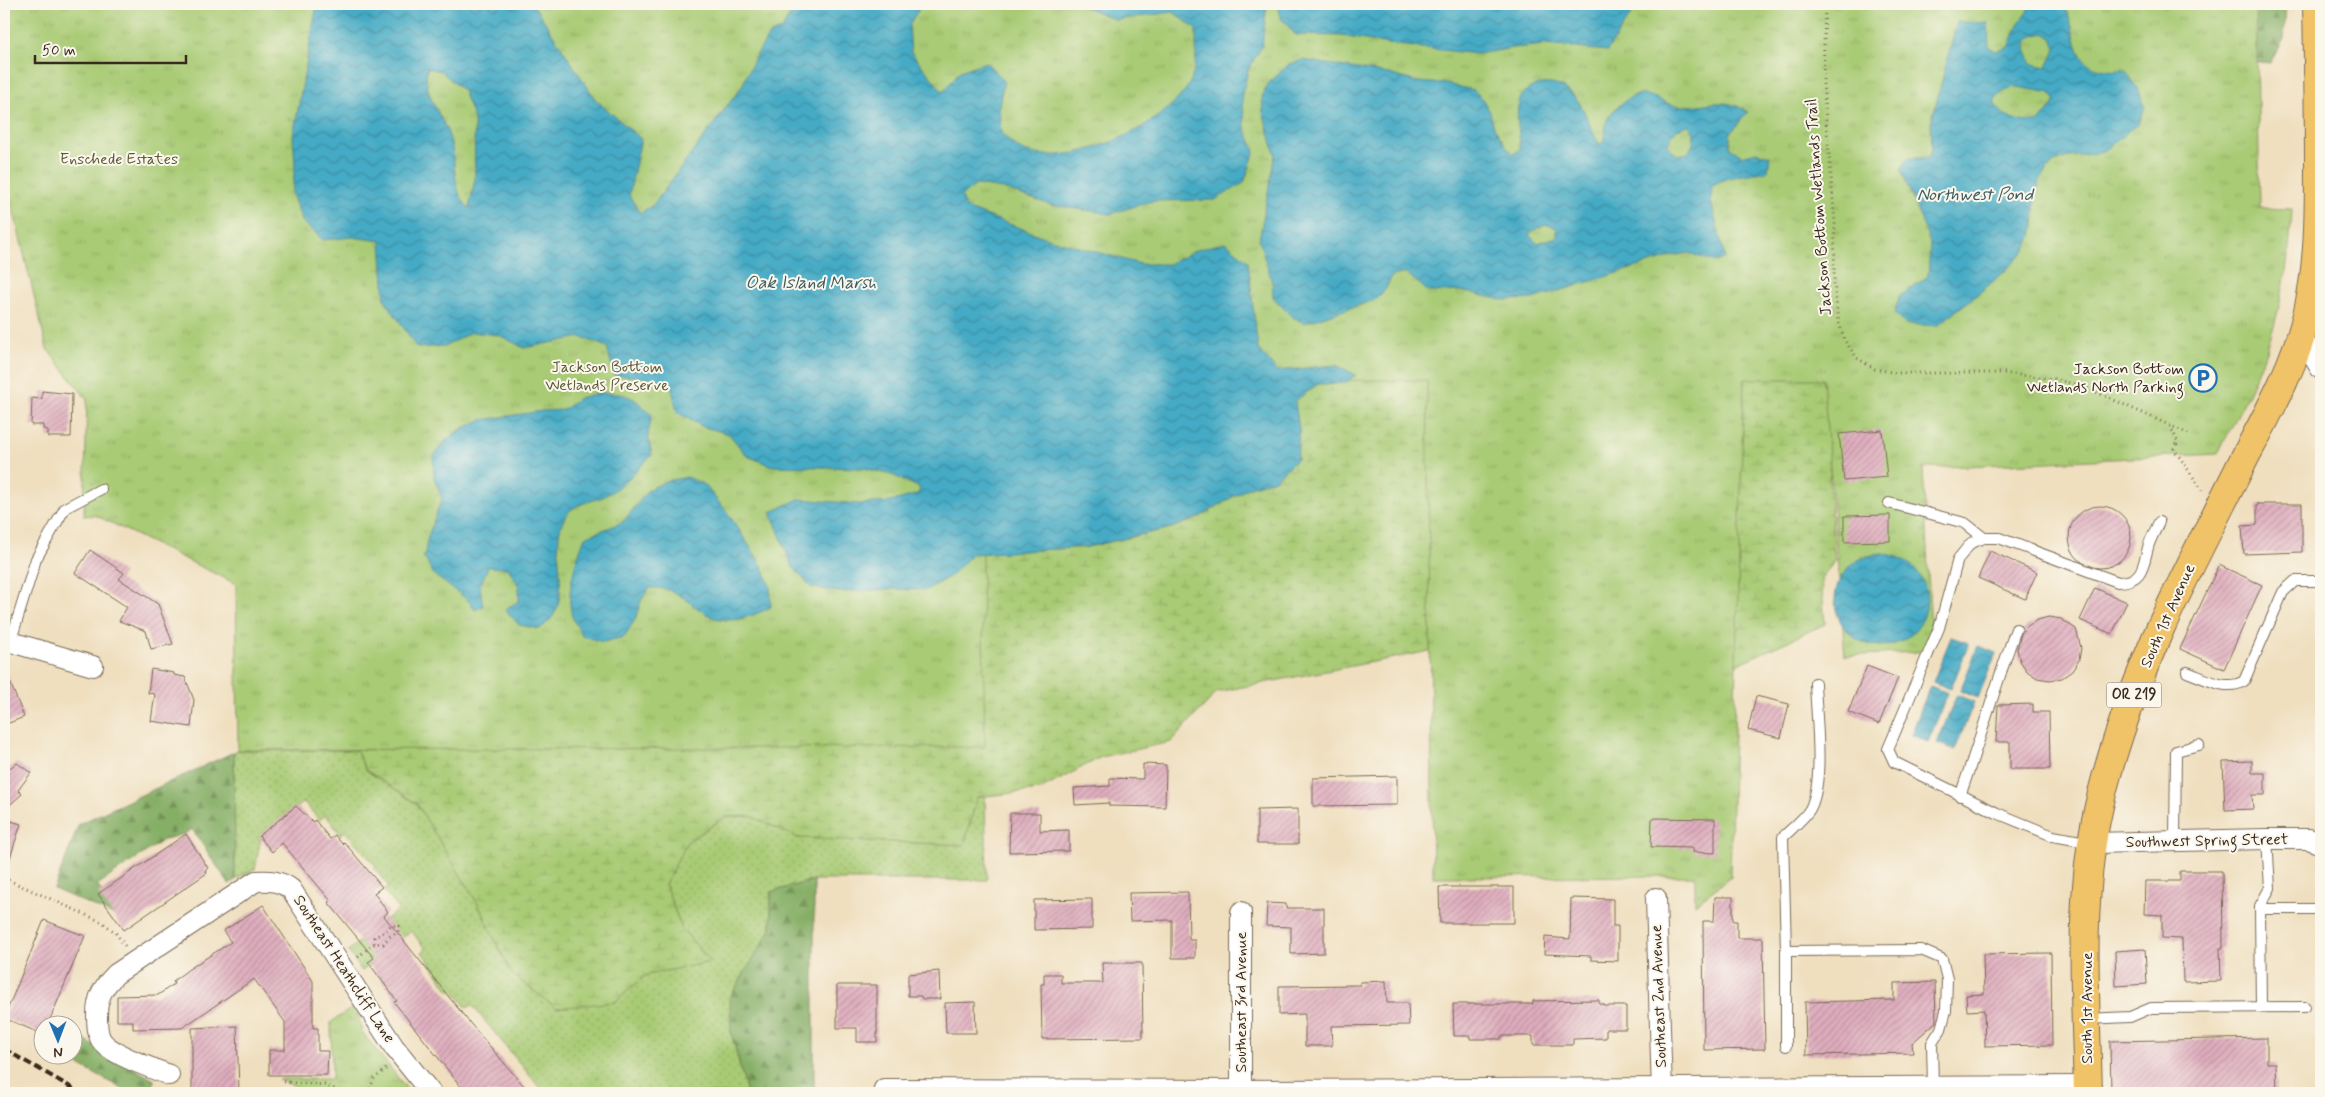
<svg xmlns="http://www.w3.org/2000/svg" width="2325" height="1097" viewBox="0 0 2325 1097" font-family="Mynerve,sans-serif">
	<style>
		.grass { fill: url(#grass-dots); stroke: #727a49 }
		.forest { fill: url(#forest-firs); stroke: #606c42 }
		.wetland { fill: url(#wetland-marsh); stroke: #727a49 }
		.park { fill: url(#park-tufts); stroke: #727a49 }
		.water { fill: url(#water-waves); stroke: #406a72; fill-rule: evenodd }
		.building { fill: url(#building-hatch) }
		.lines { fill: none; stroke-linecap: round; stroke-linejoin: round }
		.lane-casing { stroke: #7a6956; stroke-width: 12 }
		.street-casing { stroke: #7a6956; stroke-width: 22 }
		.primary-casing { stroke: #7a6956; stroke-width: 30 }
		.path { stroke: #7a6956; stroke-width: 3; stroke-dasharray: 1 4; stroke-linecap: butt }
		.lane { stroke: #fff; stroke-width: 10 }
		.street { stroke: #fff; stroke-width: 20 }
		.primary { stroke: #f0c369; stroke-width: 28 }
		.rail { stroke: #3b2a1e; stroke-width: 4; stroke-dasharray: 8 4; stroke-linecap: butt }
		.labels { text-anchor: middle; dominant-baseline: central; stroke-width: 4; stroke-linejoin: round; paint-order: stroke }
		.shield { fill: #fbf7ec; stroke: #75685c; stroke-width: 1 }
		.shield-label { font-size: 15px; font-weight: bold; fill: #3b2a1e }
		.park-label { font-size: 16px; fill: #5c5a38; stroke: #fbf7ec }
		.street-label { font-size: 16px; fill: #3b2a1e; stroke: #fbf7ec }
		.poi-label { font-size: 16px; fill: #3b2a1e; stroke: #fbf7ec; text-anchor: end }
		.water-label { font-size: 18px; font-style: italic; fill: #3f5d61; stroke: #fbf7ec }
	</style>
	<defs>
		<pattern id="grass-dots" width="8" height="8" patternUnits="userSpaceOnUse" patternTransform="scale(1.25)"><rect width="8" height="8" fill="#a9cb74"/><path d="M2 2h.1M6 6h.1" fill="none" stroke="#92ae64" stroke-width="1.8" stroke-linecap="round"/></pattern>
		<pattern id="forest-firs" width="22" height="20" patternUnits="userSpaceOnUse" patternTransform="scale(1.25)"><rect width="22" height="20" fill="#86af66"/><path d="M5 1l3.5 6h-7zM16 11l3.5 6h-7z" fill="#6f8f53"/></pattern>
		<pattern id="wetland-marsh" width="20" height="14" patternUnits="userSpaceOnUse" patternTransform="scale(1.25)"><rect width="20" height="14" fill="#a9cb74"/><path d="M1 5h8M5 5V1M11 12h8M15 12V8" fill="none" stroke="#92ae64"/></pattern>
		<pattern id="park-tufts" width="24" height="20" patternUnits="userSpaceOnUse" patternTransform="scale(1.25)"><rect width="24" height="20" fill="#a9cb74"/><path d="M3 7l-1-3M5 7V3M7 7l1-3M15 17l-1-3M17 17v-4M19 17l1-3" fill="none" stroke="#92ae64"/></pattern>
		<pattern id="water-waves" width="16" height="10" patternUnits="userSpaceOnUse" patternTransform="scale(1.25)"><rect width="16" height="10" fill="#45aac5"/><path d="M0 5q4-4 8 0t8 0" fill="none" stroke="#3b8b9f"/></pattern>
		<pattern id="building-hatch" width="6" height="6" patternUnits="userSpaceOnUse" patternTransform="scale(1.25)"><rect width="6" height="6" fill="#dfadbe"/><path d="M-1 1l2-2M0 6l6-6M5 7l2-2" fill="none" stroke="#b68d9a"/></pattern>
	</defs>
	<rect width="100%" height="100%" fill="#fbf7ec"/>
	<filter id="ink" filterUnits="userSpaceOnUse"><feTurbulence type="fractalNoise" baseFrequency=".02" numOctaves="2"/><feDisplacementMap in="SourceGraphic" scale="10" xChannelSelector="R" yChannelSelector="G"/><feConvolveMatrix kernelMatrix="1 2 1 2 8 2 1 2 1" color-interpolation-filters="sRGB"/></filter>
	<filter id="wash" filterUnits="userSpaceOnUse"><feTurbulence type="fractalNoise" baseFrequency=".0096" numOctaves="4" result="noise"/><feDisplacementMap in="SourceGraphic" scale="20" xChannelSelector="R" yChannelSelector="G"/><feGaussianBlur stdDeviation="1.12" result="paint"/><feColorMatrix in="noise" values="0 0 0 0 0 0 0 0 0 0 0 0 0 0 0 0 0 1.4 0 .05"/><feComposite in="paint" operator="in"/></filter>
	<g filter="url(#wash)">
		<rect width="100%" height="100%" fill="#efdfbf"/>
		<polygon class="grass" points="238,750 356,750 366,770 417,804 478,904 511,973 615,1002 646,975 710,962 681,927 665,884 687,842 725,817 751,816 798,838 964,845 977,797 985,796 987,880 814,880 771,892 771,929 752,963 731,1032 747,1093 544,1093 472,1005 467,1008 453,990 450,992 422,952 426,949 411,931 362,971 348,951 399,909 384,891 389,887 374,868 376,866 345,831 340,834 326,815 319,820 304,802 261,837 255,869 235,880 234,752"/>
		<g class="forest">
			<polygon points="2243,4 2286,4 2284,39 2270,63 2241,60"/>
			<polygon points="234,752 235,880 229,884 192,829 184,834 165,839 97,885 118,917 54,889 79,824"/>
			<polygon points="814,880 814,1093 747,1093 731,1032 730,997 771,929 771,892"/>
			<polygon points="79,1037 154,1080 152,1093 130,1093 60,1055 72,1054 73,1038"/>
		</g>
		<polygon class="wetland" points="1244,184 1834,383 1836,455 1829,478 1835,561 1821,578 1825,624 1736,665 1705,712 1430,651 1217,692 1171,742 1101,757 1040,790 977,797 964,845 798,838 751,816 725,817 687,842 665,884 681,927 710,962 646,975 615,1002 556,1008 511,973 478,904 417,804 366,770 356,750 238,750 972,554 1087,547 1171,528 1198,518 1247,488 1275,479 1297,459 1299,430 1294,401 1318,384 1345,383"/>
		<g class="park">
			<path d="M4,4H2256L2260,208L2292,209C2290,252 2284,294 2271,336C2259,377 2237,415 2218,454L1923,468L1932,651L1845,656L1823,379H1744L1730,876H1732L1695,904V876L1433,877L1427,380L979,382L985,747L238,750L236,584L95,515L84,516L87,399L47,349L4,172Z"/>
			<polygon points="354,1007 358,1014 362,1032 410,1093 310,1093 278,1079 332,1079 331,1022"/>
		</g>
		<g class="water">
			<path d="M317,4H533L596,100L641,139L629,195L640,213L653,205L742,86L754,59L769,35L782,29L796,4H922L909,25L911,52L943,92L960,71L986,62L1004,80L999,106L1001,133C1007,138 1014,147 1022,150C1070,170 1161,128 1188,86C1198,70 1196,47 1196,29L1173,12L1116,20L1078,4H1267L1262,46L1249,68L1242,94L1245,127L1255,151L1244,183L1215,200L1152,201L1110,214L1051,205L1003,189L976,185L961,196L966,208L1050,239L1140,264H1169L1196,250L1225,242L1248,261L1258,349L1277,371L1336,365L1356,375L1345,383L1318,384L1295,401L1299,430L1297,459L1275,479L1247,488L1198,518L1171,528L1087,547L972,554L951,576L926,590L896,589L839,592L811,587L792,566L771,512L799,499L860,504L890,502L918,494L920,488L892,475L864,468L773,466L747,456L729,434L701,426L677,412L671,385L643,377L614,375L607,347L581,337L524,348L499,335L471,332L446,346L417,348L385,300L381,241L352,237L323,240L302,221L292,194L295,165L293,136ZM427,68L441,71L463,91L474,119L475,179L469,208C451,192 457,161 450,139C443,115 422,95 427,68Z"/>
			<polygon points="1278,4 1638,4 1607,51 1545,45 1513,48 1477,54 1388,44 1342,36 1296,35 1281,18"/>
			<path d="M2028,4H2063C2082,38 2067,75 2125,70L2138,88L2145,107L2139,124C2127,130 2111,148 2102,151C2082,158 2061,152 2046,171C2028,195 2040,221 2030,241C2018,267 1961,306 1937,326L1905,324L1894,313L1900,296L1928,276L1930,243L1901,169L1908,158H1928L1932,151L1931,123L1957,22L1988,23L1989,47L1996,51L2009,47L2019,23L2029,9ZM2044,33L2052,38L2056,48L2047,67L2032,64L2027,54L2026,43L2033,36ZM2018,87L2050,93L2056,101L2039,122C2022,123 2002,119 1994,102C2000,91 2006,88 2018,87Z"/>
			<path d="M1303,60L1389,74L1417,82L1446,84L1474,90L1483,100L1490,112L1494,127L1507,148L1514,154L1520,149C1520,136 1516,120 1518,107C1522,79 1559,77 1575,97C1587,111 1590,130 1600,145C1607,137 1604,133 1606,123C1607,115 1619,105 1626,100C1649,86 1659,105 1681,106C1707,107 1723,95 1748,112L1730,134V148L1742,156L1756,152L1770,156L1768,171C1749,175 1728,175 1712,186L1711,201L1725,258L1716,262L1688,253L1673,256L1533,299L1503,300L1460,291L1429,292L1406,273L1392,276L1385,290L1375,300L1304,323L1291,316L1273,297L1272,282L1259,240L1275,154L1263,112L1262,97L1268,84L1289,64ZM1689,125L1694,133L1693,144L1688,153C1676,156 1674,155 1668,145C1671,132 1677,128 1689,125ZM1547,225L1557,228V237L1537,243L1529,235L1537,228Z"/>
			<path d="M599,393C626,393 633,395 652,415L648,435L652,455C638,469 623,486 605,496C593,502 576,502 567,514C547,539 571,590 553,616C550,621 544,625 540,629L519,625L505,609L519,601V586L508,568L488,567L480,586L483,606L475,610L468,600L434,575L424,557L428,536L442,498L434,478L433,457L446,440L463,428L481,420L542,411L563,410L579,398Z"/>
			<path d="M687,477L705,485L730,516L763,567L770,586L771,607C751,617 726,627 705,613C684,600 677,587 649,588L641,601L635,620L624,637L603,642L582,636C580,631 576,625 573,619C564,594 576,560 585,537L623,522L648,490L666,481Z"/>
			<circle cx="1881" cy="600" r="46"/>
			<polygon points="1951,637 1969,643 1951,689 1933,682"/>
			<polygon points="1978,646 1996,653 1978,698 1960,691"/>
			<polygon points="1930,686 1948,693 1928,742 1911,735"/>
			<polygon points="1957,695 1974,702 1955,750 1937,743"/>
		</g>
		<g id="blocks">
			<g class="building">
				<polygon points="42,391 72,394 71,437 48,437 48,430 43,429 43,425 31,425 32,398 42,399"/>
				<polygon points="1882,430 1887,477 1844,481 1839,434"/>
				<polygon points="2257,504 2302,504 2302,552 2244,554 2242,526 2257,525"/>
				<circle cx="2100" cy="537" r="31"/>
				<polygon points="1890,515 1890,541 1844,542 1844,516"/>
				<polygon points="90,550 124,573 119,579 158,604 173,644 151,649 146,631 119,621 127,607 75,573"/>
				<polygon points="1990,551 2037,572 2025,599 1978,578"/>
				<polygon points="2219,565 2262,585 2224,669 2180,649"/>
				<polygon points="2095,588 2127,602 2112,634 2080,620"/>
				<polygon points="2049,617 2061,619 2076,629 2081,648 2079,660 2072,671 2062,678 2050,680 2037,678 2027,671 2020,661 2017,649 2021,634 2026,627 2037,620"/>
				<polygon points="1867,666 1898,678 1879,724 1848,712"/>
				<polygon points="4,667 24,717 4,725"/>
				<polygon points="151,669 174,673 174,675 185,677 194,700 191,727 151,721 155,694 148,693"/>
				<polygon points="1756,696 1789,704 1781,738 1748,730"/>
				<polygon points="2033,704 2033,712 2049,712 2050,769 2010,769 2010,742 1996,742 1998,705"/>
				<polygon points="2252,761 2252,773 2265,773 2265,795 2252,795 2253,809 2225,810 2223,762"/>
				<polygon points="17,763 31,773 18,790 22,794 4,810 4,772"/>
				<polygon points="1143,764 1166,765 1165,807 1109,806 1109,803 1075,805 1074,788 1110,786 1110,778 1143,779"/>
				<polygon points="1397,776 1397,805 1313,806 1313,778"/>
				<polygon points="296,806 313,822 315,820 330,839 335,835 342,844 344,842 382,887 374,893 388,912 384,916 469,1022 530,1093 466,1093 394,1002 397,1001 368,962 374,958 328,902 331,901 282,843 272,852 259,836"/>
				<polygon points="1298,809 1298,844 1257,844 1257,810"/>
				<polygon points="1010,813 1040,813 1040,831 1069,830 1069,851 1009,852"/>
				<polygon points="1652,818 1715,819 1715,853 1693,852 1693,848 1651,847"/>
				<polygon points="4,819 21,824 7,867 4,866"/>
				<polygon points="186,834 208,868 205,870 207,873 124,930 98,894"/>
				<polygon points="2180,871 2222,871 2223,948 2220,948 2221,981 2183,982 2182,939 2162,938 2162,915 2144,914 2145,881 2180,881"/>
				<polygon points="1439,887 1514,887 1514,923 1440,923"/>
				<polygon points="1188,892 1189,940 1195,940 1195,958 1172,958 1172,920 1130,921 1129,893"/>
				<polygon points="1715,897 1733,897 1733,921 1737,921 1737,938 1763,938 1765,1049 1704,1050 1703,921 1714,921"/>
				<polygon points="1571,898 1613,899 1613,926 1618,926 1618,961 1591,960 1591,956 1544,954 1545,937 1570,939"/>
				<polygon points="1092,899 1092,929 1034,930 1034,900"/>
				<polygon points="1267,903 1286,904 1286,908 1324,908 1324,953 1291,954 1291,927 1266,926"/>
				<polygon points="263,905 313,981 313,1028 318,1028 318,1051 328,1051 327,1075 269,1075 269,1050 285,1050 285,1022 254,979 182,1028 133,1029 133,1021 117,1021 117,996 158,995 174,984 173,981 189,969 231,942 223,931"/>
				<polygon points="44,920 85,936 48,1024 42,1024 42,1034 4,1018"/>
				<polygon points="2145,949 2147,984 2116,986 2115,951"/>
				<polygon points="2051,953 2052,1045 1985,1046 1984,1010 1967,1011 1966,995 1984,994 1983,954"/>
				<polygon points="1102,963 1142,963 1143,1038 1042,1039 1041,984 1044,984 1044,974 1061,974 1061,983 1103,983"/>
				<polygon points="939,971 940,999 922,999 921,996 908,996 908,974"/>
				<polygon points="1386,981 1387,1003 1408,1003 1409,1025 1331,1026 1332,1046 1305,1046 1305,1014 1279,1015 1279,986 1360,985 1360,982"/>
				<polygon points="1935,982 1936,1022 1912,1043 1913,1053 1806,1055 1805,1002 1894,1000 1894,983"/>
				<polygon points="837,985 877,985 877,1042 857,1042 857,1028 837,1028"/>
				<polygon points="1599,1000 1599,1004 1604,1004 1604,1006 1626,1006 1626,1029 1606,1029 1606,1038 1573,1039 1573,1045 1533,1045 1533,1036 1501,1036 1501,1039 1470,1039 1470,1036 1454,1036 1453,1004 1533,1004 1533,1001"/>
				<polygon points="975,1002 976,1033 946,1033 945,1003"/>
				<polygon points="237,1026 239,1093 192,1093 192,1028"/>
				<polygon points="2267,1038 2267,1063 2276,1063 2277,1093 2111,1093 2110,1041"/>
			</g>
		</g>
	</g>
	<g filter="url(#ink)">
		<use href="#blocks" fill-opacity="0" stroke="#7a6956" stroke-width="1"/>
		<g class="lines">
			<g class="lane-casing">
				<g id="lane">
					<polyline points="1889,503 1965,523 1984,538"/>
					<polyline points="11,640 36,559 65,508 101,489"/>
					<path d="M2187,672C2204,678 2227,692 2244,681L2283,592L2295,581H2321"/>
					<path d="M1960,796C1980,740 1996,684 2016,629"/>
					<polyline points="2175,840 2176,751 2199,745"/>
					<path d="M2092,843L2053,836L1997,813L1894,762L1888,749L1939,628L1958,559L1971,543L1984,538H1999L2118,582C2144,582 2143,564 2149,544C2152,536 2156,529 2159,522"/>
					<polyline points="2260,909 2321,909"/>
					<path d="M1786,951L1783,837C1791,829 1804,819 1810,809C1825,781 1816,716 1815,683"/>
					<polyline points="2261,1007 2260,906 2270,888 2267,839"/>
					<polyline points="2086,1019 2130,1017 2151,1008 2305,1007"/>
					<polyline points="1786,1046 1786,951 1921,950 1942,959 1947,979 1946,1011 1941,1029 1932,1043 1933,1086"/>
				</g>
			</g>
			<g class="street-casing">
				<g id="street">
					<polyline points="2301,336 2321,369"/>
					<polyline points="4,640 93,666"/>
					<polyline points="2093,843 2267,839 2309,839 2321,844"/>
					<polyline points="1656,898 1662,1093"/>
					<path d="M169,1075C153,1068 107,1054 100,1038C97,1031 97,1023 97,1015C97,997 103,987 116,974L256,881C270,880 280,881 291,889L394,1047L431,1093"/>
					<polyline points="884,1089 1241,1090 2088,1086"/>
					<polyline points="1241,1093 1241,912"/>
				</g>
			</g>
			<g class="primary-casing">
				<path id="primary" d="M2088,1093C2086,1003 2078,909 2096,820C2109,755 2133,691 2159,631C2186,572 2216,515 2245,457C2270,410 2296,363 2308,311C2319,263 2319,212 2319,163C2319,110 2318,57 2317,4"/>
			</g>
			<g class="path">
				<polyline points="1825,4 1823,84 1835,223 1834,281 1838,320 1845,341 1857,358 1875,369 1897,373 2003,373 2055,379 2085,387 2189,434"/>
				<polyline points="2170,426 2178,442 2174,449 2202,490"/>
				<polyline points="4,878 102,922 115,932 125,946"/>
				<polyline points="358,957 375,943 383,944 389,937 398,932 399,926 391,925 385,932 374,937 375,943"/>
				<polyline points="284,1082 324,1085 345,1093"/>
				<polyline points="368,1093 374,1079 387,1068"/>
			</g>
			<use href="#lane" class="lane"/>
			<use href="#street" class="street"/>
			<use href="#primary" class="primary"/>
			<polyline class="rail" points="4,1049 81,1093"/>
		</g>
	</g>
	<defs>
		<g id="parking-ring" transform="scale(1.4375)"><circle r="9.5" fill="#fbf7ec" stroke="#1f6fb2" stroke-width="1.5"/><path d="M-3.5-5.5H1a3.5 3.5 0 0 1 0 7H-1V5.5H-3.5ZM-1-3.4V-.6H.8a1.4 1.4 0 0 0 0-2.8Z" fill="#1f6fb2"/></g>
	</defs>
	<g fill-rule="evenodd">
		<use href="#parking-ring" x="2203" y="378"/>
	</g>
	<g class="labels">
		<rect class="shield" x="2106.5" y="682.5" width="55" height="25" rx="4"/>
		<g class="shield-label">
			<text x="2134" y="695">OR 219</text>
		</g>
		<g class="park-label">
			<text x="119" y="159">Enschede Estates</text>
			<text x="607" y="367">Jackson Bottom<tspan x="607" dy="18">Wetlands Preserve</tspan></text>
		</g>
		<g class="street-label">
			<text transform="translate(1819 207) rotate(-94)">Jackson Bottom Wetlands Trail</text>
			<text transform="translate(2168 616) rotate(-66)">South 1st Avenue</text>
			<text transform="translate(2207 841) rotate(-1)">Southwest Spring Street</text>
			<text transform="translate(344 969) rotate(57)">Southeast Heathcliff Lane</text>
			<text transform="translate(1659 996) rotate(-92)">Southeast 2nd Avenue</text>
			<text transform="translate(1241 1002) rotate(-90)">Southeast 3rd Avenue</text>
			<text transform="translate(2087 1008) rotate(-90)">South 1st Avenue</text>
		</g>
		<g class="poi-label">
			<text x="2184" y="369">Jackson Bottom<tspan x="2184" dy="18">Wetlands North Parking</tspan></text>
		</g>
		<g class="water-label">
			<text x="1975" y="195">Northwest Pond</text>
			<text x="811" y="283">Oak Island Marsh</text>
		</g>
	</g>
	<rect width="2325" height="1097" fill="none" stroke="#fbf7ec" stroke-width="20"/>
	<g transform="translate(58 1040) rotate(179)"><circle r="24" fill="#fbf7ec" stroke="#aea59a"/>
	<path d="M0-4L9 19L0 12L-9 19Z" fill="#1f6fb2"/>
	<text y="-8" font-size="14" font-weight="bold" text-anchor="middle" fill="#3b2a1e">N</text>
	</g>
	<path d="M35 55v8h151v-8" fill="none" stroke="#3b2a1e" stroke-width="2.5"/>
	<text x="42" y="55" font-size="15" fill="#3b2a1e" stroke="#fbf7ec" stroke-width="4" paint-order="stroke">50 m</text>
</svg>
